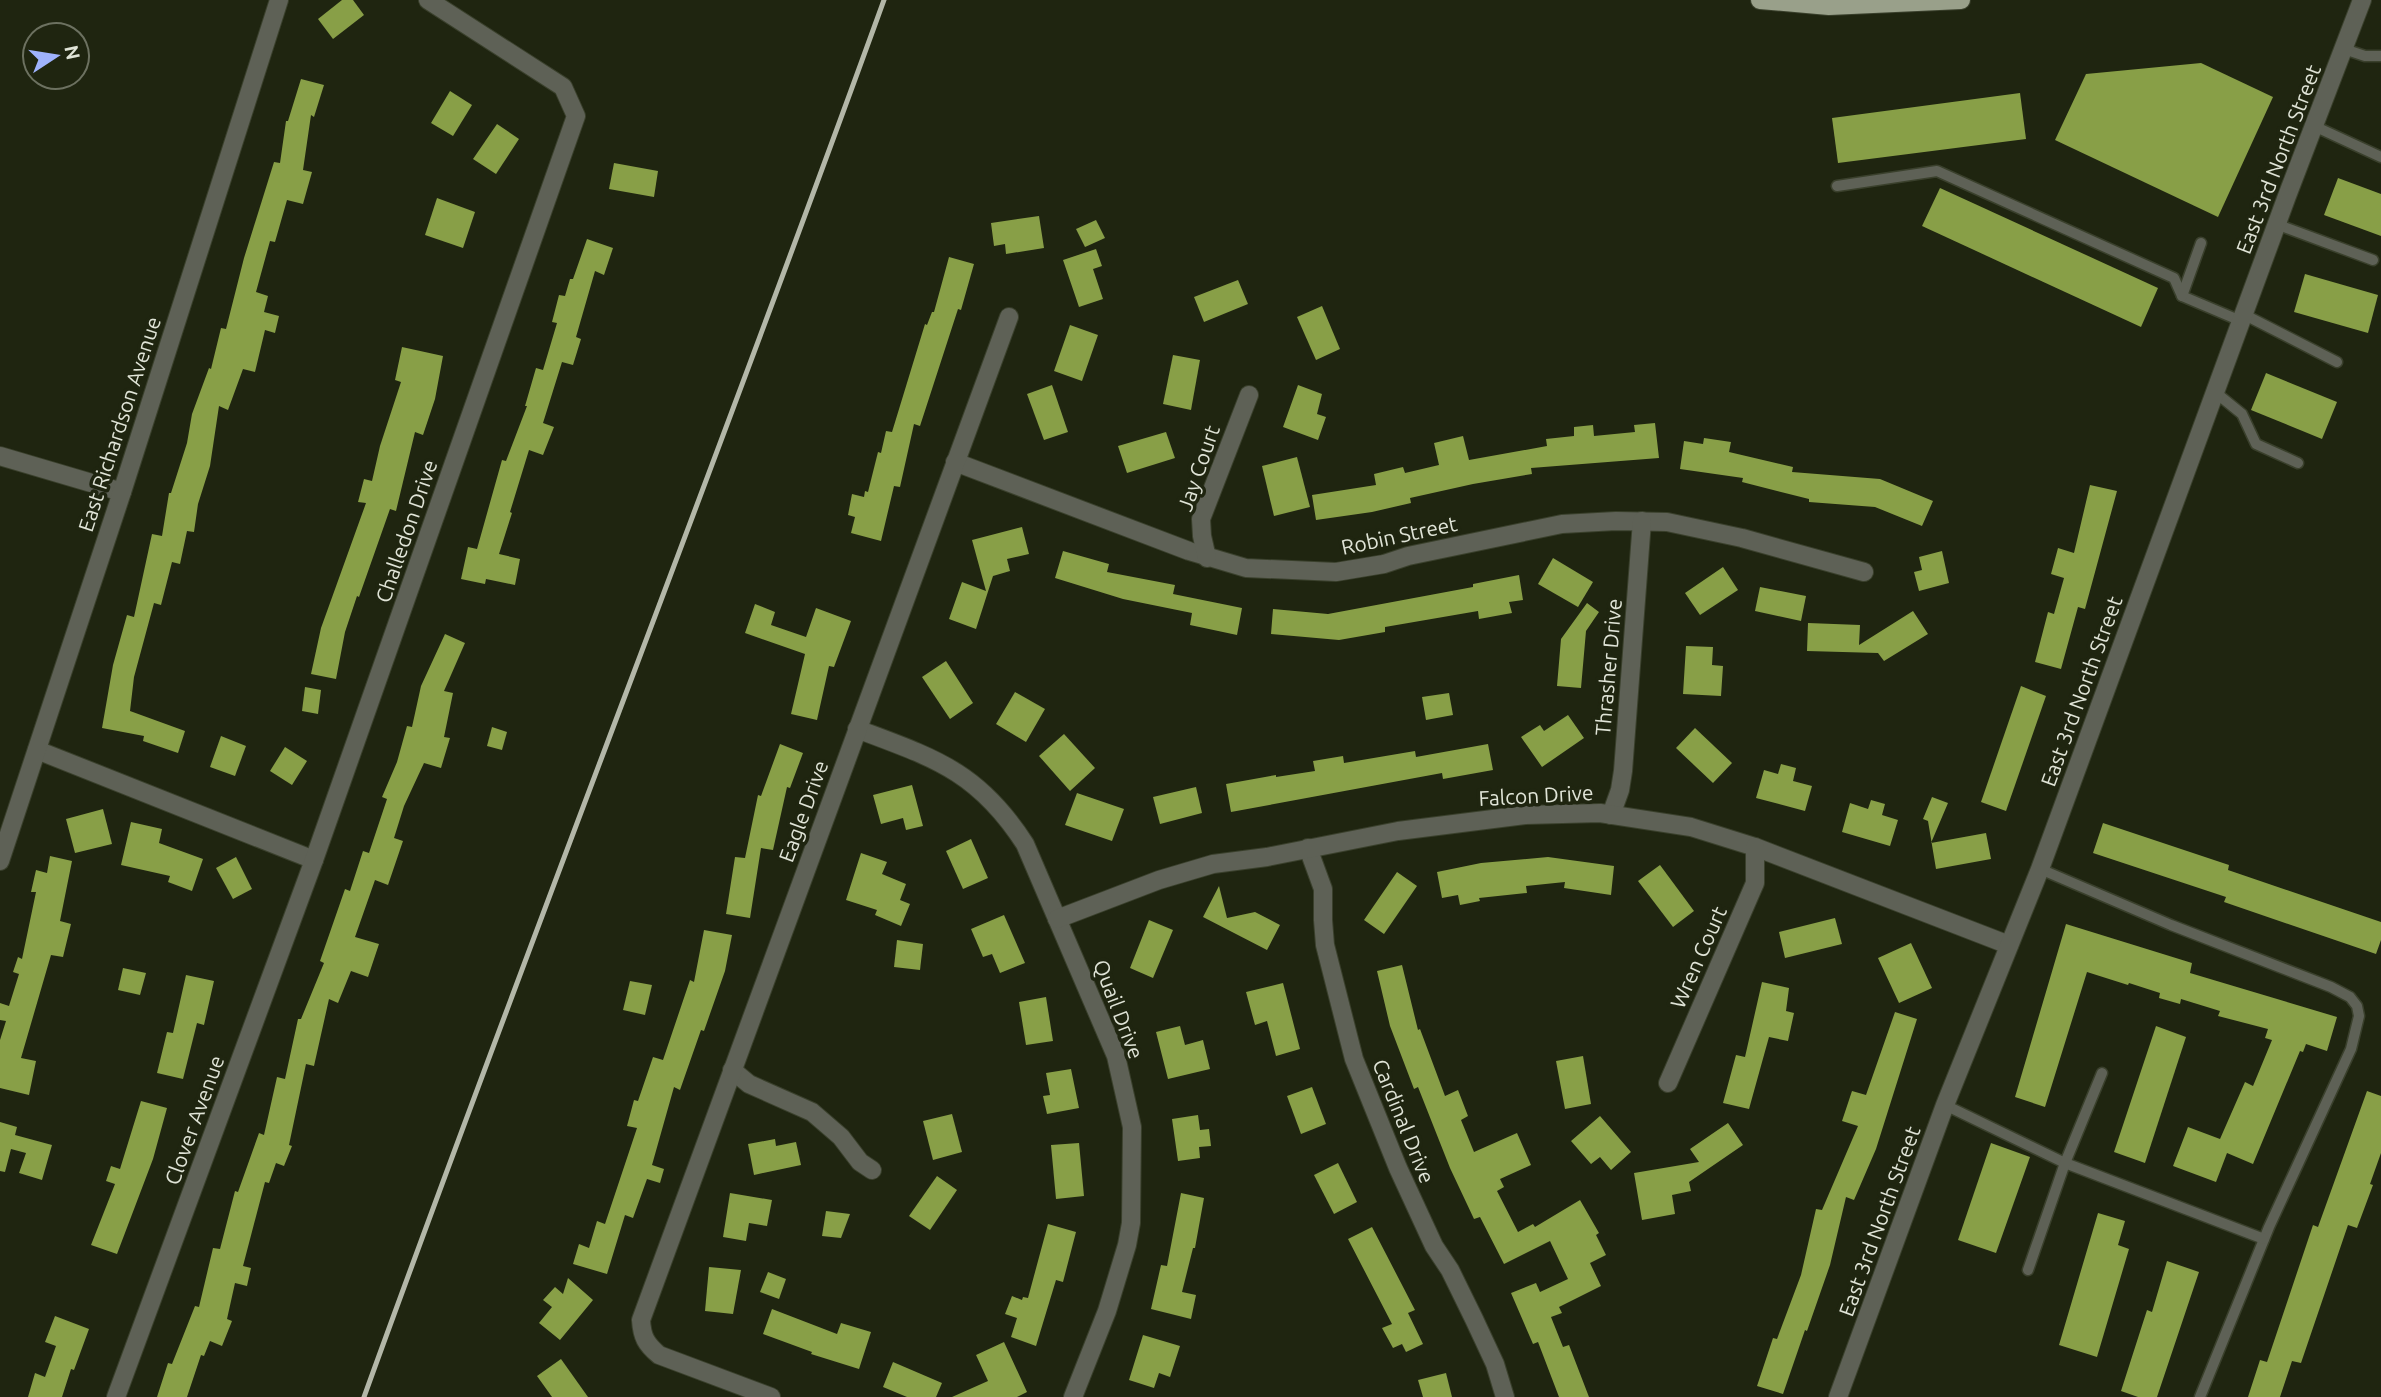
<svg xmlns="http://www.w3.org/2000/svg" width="2381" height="1397" viewBox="0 0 2381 1397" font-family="Ubuntu,sans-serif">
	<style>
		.building { fill: #889f47 }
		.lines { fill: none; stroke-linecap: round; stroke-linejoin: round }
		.lane-casing { stroke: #3a402c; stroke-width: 13 }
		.street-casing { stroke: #3a402c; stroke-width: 20 }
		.primary-casing { stroke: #3a402c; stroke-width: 20 }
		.lane { stroke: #5e6156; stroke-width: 10 }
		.street { stroke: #5e6156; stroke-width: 18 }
		.primary { stroke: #99a08a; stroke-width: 18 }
		.rail { stroke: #b3b7a8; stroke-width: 5 }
		.labels { text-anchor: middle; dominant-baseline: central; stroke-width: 7; stroke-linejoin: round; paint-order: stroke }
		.street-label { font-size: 21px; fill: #e0e4d7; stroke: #1f2510 }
	</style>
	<rect width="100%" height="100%" fill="#1f2510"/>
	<g class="building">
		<polygon points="342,0 353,0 364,15 333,39 318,19"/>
		<polygon points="2201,63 2273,97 2218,217 2055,140 2086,74"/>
		<polygon points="301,79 324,85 314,117 311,115 303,170 312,172 303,204 287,200 275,242 270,241 256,292 268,296 264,312 279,316 275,333 265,330 255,372 243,369 228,410 219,406 210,466 198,504 194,532 187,531 180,564 172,562 161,605 154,603 134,677 130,711 185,731 178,753 143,741 144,736 102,728 113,665 127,615 134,617 152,534 162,536 169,493 171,493 187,443 192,414 209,368 211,369 221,328 226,329 244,258 274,162 280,163 286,121 288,121"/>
		<polygon points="450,91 472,105 453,136 431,123"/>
		<polygon points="2020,93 2026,139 1838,163 1832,118"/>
		<polygon points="497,124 519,139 496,174 473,159"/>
		<polygon points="614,163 658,171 654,197 609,189"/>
		<polygon points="2338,178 2381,194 2381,236 2324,215"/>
		<polygon points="1940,188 2158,288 2141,327 1922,226"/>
		<polygon points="437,198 475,212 463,248 425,235"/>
		<polygon points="1039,216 1044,248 1006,254 1005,244 994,246 991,223"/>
		<polygon points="1096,220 1105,238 1085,247 1076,229"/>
		<polygon points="587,239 613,248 604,275 595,271 576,337 581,339 573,365 562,362 543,423 554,427 543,455 529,450 510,512 512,513 499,554 520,559 515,585 486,579 485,584 461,579 468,547 477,549 502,460 506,461 527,406 525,406 536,368 543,370 557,323 552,322 559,295 565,296 570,279 573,279"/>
		<polygon points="1096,249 1102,266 1093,269 1103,299 1079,307 1063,260"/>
		<polygon points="949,257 974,264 961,310 958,309 920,426 914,424 900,487 894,486 881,541 851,533 855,517 848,515 852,494 864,497 865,491 868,492 878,452 881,453 886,431 892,432 925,324 927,325 932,312 934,312"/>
		<polygon points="2305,274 2378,295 2368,333 2294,312"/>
		<polygon points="1238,280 1248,304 1204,322 1194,297"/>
		<polygon points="1322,306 1340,349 1316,360 1297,317"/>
		<polygon points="1070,325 1098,335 1082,381 1054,371"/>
		<polygon points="402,347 443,356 435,399 423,435 415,432 396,511 390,509 359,597 357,596 345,632 336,679 311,674 321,628 366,503 358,502 364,479 372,481 380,446 401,382 395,380"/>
		<polygon points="1173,355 1200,360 1191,410 1163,404"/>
		<polygon points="2266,373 2337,402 2322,439 2251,410"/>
		<polygon points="1052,385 1068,432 1044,440 1027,394"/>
		<polygon points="1298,385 1322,394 1317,414 1326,417 1318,440 1283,427"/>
		<polygon points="1655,423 1659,458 1531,468 1532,474 1473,484 1410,498 1411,503 1372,512 1316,520 1312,495 1376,485 1374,474 1403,467 1405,473 1439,465 1434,443 1463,436 1469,460 1547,446 1546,439 1574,436 1574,427 1593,425 1594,436 1635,432 1634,425"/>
		<polygon points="1166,432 1175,458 1127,473 1118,446"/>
		<polygon points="1704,438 1731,442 1729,452 1793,467 1792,472 1880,479 1933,501 1922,526 1875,507 1809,502 1809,499 1742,482 1743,478 1680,469 1684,441 1703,444"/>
		<polygon points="1297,457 1310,507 1274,516 1262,466"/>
		<polygon points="2090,485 2117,491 2085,609 2078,607 2061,669 2035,662 2048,612 2054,614 2064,578 2051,574 2058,548 2074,553"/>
		<polygon points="1022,527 1029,554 1007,559 1010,571 993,576 976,629 949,619 962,582 986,591 972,540"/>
		<polygon points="1063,551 1109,564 1107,572 1175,585 1173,594 1242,608 1237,635 1190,625 1192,613 1123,599 1055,578"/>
		<polygon points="1942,551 1949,583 1919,591 1914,572 1922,570 1919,557"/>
		<polygon points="1553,558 1593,582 1578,607 1538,584"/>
		<polygon points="1723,567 1738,590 1700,615 1685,593"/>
		<polygon points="1519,575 1523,600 1509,602 1512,613 1479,619 1478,611 1385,627 1385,632 1339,640 1271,634 1273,609 1328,614 1473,587 1473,584"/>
		<polygon points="1760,587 1806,596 1801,621 1755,611"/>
		<polygon points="1587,603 1599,612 1586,631 1581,688 1557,686 1561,639"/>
		<polygon points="755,604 775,612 771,625 806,637 816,608 851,621 834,667 829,666 817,720 791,714 805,654 745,633"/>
		<polygon points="1913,611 1928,634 1884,661 1878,653 1807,651 1808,623 1860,625 1859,645"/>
		<polygon points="445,634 465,643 444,691 453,693 444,737 450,738 441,768 424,763 404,806 394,838 403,841 388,885 375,880 355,937 379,944 368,977 351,971 338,1003 329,999 314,1066 306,1064 289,1145 292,1146 284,1166 276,1163 269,1183 265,1182 243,1266 251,1268 247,1286 235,1283 227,1319 232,1321 222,1346 210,1341 204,1356 201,1355 187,1397 157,1397 168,1363 172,1364 195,1306 199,1307 213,1248 220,1249 235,1191 238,1192 259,1133 264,1135 277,1077 285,1079 298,1019 301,1019 324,963 320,961 345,889 350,891 363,851 369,853 387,799 382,797 397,762 407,726 412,727 421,686"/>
		<polygon points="1686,646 1713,647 1712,665 1723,666 1721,696 1683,694"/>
		<polygon points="946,661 973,703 950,719 922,677"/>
		<polygon points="2021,686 2046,696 2006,811 1981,802"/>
		<polygon points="305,687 321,690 318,714 302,711"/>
		<polygon points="1015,692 1045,709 1026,742 996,724"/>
		<polygon points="1449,693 1453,715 1426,720 1422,697"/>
		<polygon points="1568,715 1584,738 1542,767 1521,737 1540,725 1544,731"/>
		<polygon points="492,727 507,732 502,750 487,746"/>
		<polygon points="1695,728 1732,763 1713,783 1676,748"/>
		<polygon points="1064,734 1095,768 1070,791 1039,756"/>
		<polygon points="221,736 246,746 235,776 210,767"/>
		<polygon points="780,744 803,753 790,788 787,787 773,850 761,848 750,918 726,914 735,857 745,858 758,795 761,796"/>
		<polygon points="1488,744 1493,770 1443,779 1442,773 1231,812 1226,784 1276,775 1276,777 1315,771 1313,761 1343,756 1344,763 1415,751 1416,757"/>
		<polygon points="285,747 307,761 292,785 270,771"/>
		<polygon points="1781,764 1796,768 1793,781 1812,786 1805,811 1756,798 1764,770 1778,774"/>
		<polygon points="912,785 923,826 906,830 903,818 881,824 873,795"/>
		<polygon points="1196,787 1202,813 1160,824 1153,797"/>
		<polygon points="1077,793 1124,809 1112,841 1065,825"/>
		<polygon points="1932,797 1948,803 1931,843 1986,833 1991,859 1936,869 1928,821 1923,819"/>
		<polygon points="1871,800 1885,804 1882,815 1898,820 1890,846 1842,832 1850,803 1868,809"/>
		<polygon points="103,809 112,844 75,853 66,819"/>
		<polygon points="131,822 162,829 159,843 203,859 192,891 168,882 170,876 121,865"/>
		<polygon points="2103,823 2229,865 2228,870 2381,922 2381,940 2376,954 2224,902 2226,897 2093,853"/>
		<polygon points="971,839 988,878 963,889 946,851"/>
		<polygon points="861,853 887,862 882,874 906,884 900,900 910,904 901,926 875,915 877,910 846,900"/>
		<polygon points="50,856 72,861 60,921 71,924 63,957 51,955 21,1058 36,1061 29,1095 0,1088 0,1040 6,1021 0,1020 0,1003 9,1006 19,974 13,972 18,957 22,959 36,892 31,892 36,870 47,873"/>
		<polygon points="236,857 252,889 233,899 216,868"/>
		<polygon points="1548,857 1614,866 1611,895 1564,888 1565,882 1526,886 1527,893 1479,898 1480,901 1460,905 1458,895 1442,898 1437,872 1481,863"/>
		<polygon points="1660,865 1694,911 1673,927 1638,881"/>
		<polygon points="1397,872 1417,886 1384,934 1364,920"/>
		<polygon points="1219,886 1227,918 1255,912 1280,925 1267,950 1203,917"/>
		<polygon points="1004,915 1025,963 1000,973 992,954 983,957 971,929"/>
		<polygon points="1835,918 1842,944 1785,958 1779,932"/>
		<polygon points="1149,920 1173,930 1153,978 1130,968"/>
		<polygon points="2066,924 2192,963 2190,973 2337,1017 2327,1051 2306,1044 2303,1052 2300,1051 2253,1164 2227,1153 2216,1182 2173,1166 2188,1127 2220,1139 2245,1082 2253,1086 2272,1040 2265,1038 2268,1029 2218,1016 2220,1011 2181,999 2180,1004 2159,998 2160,993 2129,983 2128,985 2087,972 2045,1107 2015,1097"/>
		<polygon points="704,930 732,935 725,971 704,1031 701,1030 680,1090 674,1087 652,1165 664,1169 660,1183 647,1179 633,1218 625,1215 607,1274 573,1264 579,1244 589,1248 597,1221 605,1224 637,1128 627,1126 634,1100 638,1101 653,1057 663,1060 690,980 694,982"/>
		<polygon points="897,940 923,944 920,970 894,967"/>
		<polygon points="1911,943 1932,988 1899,1003 1878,958"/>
		<polygon points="1402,965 1418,1030 1420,1029 1445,1096 1458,1090 1468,1116 1461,1120 1474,1152 1517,1133 1531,1165 1500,1179 1504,1187 1497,1191 1518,1232 1533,1224 1535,1227 1580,1200 1599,1233 1596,1235 1606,1255 1590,1263 1601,1286 1559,1307 1562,1313 1551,1317 1563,1347 1569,1345 1589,1397 1559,1397 1538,1342 1533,1344 1511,1293 1536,1283 1540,1292 1568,1279 1550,1241 1504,1264 1480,1217 1474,1219 1450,1168 1418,1087 1414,1089 1390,1026 1377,971"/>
		<polygon points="123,968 146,973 140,995 118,990"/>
		<polygon points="186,975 214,981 204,1025 197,1023 183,1079 157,1073 167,1032 173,1033"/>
		<polygon points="630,981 652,985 645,1015 623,1010"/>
		<polygon points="1762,982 1789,988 1786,1011 1794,1013 1788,1041 1769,1037 1749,1109 1723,1103 1736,1055 1745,1057"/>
		<polygon points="1283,983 1300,1049 1276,1056 1267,1021 1255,1025 1246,992"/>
		<polygon points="1046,997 1053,1041 1026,1045 1019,1002"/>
		<polygon points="1895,1012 1917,1019 1876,1149 1854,1200 1846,1197 1830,1265 1807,1331 1805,1330 1783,1394 1757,1386 1773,1338 1777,1339 1801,1275 1816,1209 1822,1210 1858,1126 1842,1121 1852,1091 1866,1095"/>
		<polygon points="1180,1026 1185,1045 1203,1040 1210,1069 1168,1079 1156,1032"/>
		<polygon points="2156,1026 2186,1037 2145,1163 2114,1152"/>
		<polygon points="1583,1056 1591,1104 1565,1109 1556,1061"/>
		<polygon points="1071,1069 1079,1108 1047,1114 1043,1096 1050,1095 1046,1073"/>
		<polygon points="1312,1087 1326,1124 1301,1134 1287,1096"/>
		<polygon points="2367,1091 2381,1096 2381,1153 2370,1184 2373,1185 2357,1228 2348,1225 2301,1363 2292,1361 2280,1397 2248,1397 2260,1360 2267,1362 2313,1225 2318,1227"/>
		<polygon points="141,1101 167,1108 153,1159 117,1254 91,1245 115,1184 106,1181 111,1166 120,1169"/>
		<polygon points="952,1114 962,1152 933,1160 923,1121"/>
		<polygon points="1198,1115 1200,1130 1209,1129 1211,1146 1199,1147 1200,1158 1178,1161 1172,1119"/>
		<polygon points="1600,1116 1631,1152 1611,1170 1600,1157 1591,1164 1571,1141"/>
		<polygon points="0,1122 17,1127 15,1135 52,1145 42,1180 19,1173 26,1153 11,1149 5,1172 0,1171"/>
		<polygon points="1728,1123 1743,1145 1689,1182 1691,1191 1672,1195 1675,1214 1642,1220 1634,1173 1699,1162 1690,1149"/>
		<polygon points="775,1139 776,1146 796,1142 801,1165 754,1175 748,1144"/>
		<polygon points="1079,1143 1084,1196 1056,1199 1051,1145"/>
		<polygon points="1991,1143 2030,1157 1996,1253 1958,1240"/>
		<polygon points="1338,1163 1357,1202 1334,1214 1314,1175"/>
		<polygon points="937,1176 957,1190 930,1230 909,1216"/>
		<polygon points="730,1193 772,1200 767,1226 749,1223 746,1241 723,1237"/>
		<polygon points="1181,1193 1204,1198 1195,1248 1193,1248 1182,1292 1196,1295 1191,1319 1151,1309 1161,1265 1167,1266"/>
		<polygon points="826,1211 850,1214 841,1238 822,1236"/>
		<polygon points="2098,1213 2125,1221 2118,1245 2129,1249 2097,1357 2059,1345"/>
		<polygon points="1048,1224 1076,1232 1063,1282 1056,1280 1036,1346 1011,1337 1017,1318 1005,1314 1012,1296 1022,1300 1023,1297 1028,1298"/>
		<polygon points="1372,1227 1415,1310 1408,1313 1423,1344 1406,1352 1402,1344 1393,1348 1382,1328 1392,1324 1348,1239"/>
		<polygon points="2167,1261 2199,1272 2157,1397 2138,1397 2121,1391 2147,1310 2152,1312"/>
		<polygon points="709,1267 741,1270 733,1314 705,1311"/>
		<polygon points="768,1272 786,1279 779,1299 760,1292"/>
		<polygon points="568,1278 593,1300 560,1340 539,1323 552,1307 543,1300 555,1287 563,1294"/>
		<polygon points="772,1309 837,1334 841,1323 871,1332 859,1369 811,1354 812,1352 763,1334"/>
		<polygon points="55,1316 89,1329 74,1370 71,1369 62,1397 28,1397 35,1373 45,1377 56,1346 45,1342"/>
		<polygon points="1143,1335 1180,1346 1170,1377 1159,1373 1154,1388 1129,1380"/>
		<polygon points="1004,1342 1027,1392 1017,1397 952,1397 988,1381 976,1355"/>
		<polygon points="561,1359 588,1397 552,1397 537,1376"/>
		<polygon points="893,1362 942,1383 936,1397 907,1397 883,1387"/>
		<polygon points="1446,1373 1452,1397 1423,1397 1418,1380"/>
	</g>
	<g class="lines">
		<g class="lane-casing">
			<g id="lane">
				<polyline points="2344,49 2365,56 2381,56"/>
				<polyline points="2314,126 2381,157"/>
				<polyline points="1837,186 1937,171 2174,278 2182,296 2241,321"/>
				<polyline points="2276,224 2373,260"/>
				<polyline points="2182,296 2201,243"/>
				<polyline points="2243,314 2337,362"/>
				<polyline points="2215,392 2242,414 2256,444 2298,463"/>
				<polyline points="2040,869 2171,925 2331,987 2350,997 2357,1006 2359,1016 2351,1049 2269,1227 2200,1397"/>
				<polyline points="1945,1105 2065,1163 2264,1239"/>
				<polyline points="2028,1270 2065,1163 2102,1073"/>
			</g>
		</g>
		<g class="street-casing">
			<g id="street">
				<polyline points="0,456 122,492"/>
				<polyline points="955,462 1189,551 1246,568 1336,572 1384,564 1408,556 1562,524 1616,521 1667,522 1742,538 1864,572"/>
				<polyline points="1207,558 1202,536 1201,519 1249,395"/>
				<path d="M857,729C934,758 978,771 1025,844L1116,1056L1132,1127L1131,1223L1127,1245L1107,1311L1073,1397"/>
				<polyline points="37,750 314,860"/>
				<polyline points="1611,815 1620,790 1623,771 1642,521"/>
				<polyline points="1308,848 1323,889 1323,920 1325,945 1354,1059 1398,1168 1434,1246 1450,1270 1474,1319 1495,1364 1505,1397"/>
				<polyline points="0,861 122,492 279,0"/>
				<polyline points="1057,919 1159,880 1213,864 1267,857 1398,831 1525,815 1600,813 1691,827 1755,847 2009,945"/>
				<polyline points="732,1070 749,1084 812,1112 841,1137 860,1162 872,1170"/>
				<polyline points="1668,1083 1755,883 1755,847"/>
				<polyline points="116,1397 314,860 576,116 563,87 428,0"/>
				<path d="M771,1397L659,1355C646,1344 642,1337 641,1320L1009,317"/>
				<polyline points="1838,1397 1945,1105 2040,869 2287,196 2362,0"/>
			</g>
		</g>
		<g class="primary-casing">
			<polyline id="primary" points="1760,0 1829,6 1961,0"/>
		</g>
		<use href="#lane" class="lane"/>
		<use href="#street" class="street"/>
		<use href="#primary" class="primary"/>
		<path class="rail" d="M364,1397C533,930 715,467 884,0"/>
	</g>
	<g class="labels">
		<g class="street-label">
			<text transform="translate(2278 159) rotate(-69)">East 3rd North Street</text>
			<text transform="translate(119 424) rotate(-72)">East Richardson Avenue</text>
			<text transform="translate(1198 468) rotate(-71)">Jay Court</text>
			<text transform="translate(406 531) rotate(-71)">Challedon Drive</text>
			<text transform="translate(1399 535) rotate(-12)">Robin Street</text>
			<text transform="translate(1608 667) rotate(-85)">Thrasher Drive</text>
			<text transform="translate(2081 691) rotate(-70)">East 3rd North Street</text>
			<text transform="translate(1536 795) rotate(-3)">Falcon Drive</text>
			<text transform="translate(803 811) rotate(-70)">Eagle Drive</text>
			<text transform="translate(1698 957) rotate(-66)">Wren Court</text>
			<text transform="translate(1119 1009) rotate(69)">Quail Drive</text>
			<text transform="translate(194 1120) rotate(-70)">Clover Avenue</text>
			<text transform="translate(1404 1121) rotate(68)">Cardinal Drive</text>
			<text transform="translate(1879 1221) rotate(-70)">East 3rd North Street</text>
		</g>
	</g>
	<g transform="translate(56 56) rotate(78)"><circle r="33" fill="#1f2510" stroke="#6c7160" stroke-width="2"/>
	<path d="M0-5L12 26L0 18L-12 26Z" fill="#9fb3fd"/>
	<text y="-10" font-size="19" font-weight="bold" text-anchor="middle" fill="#e0e4d7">N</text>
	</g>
</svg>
